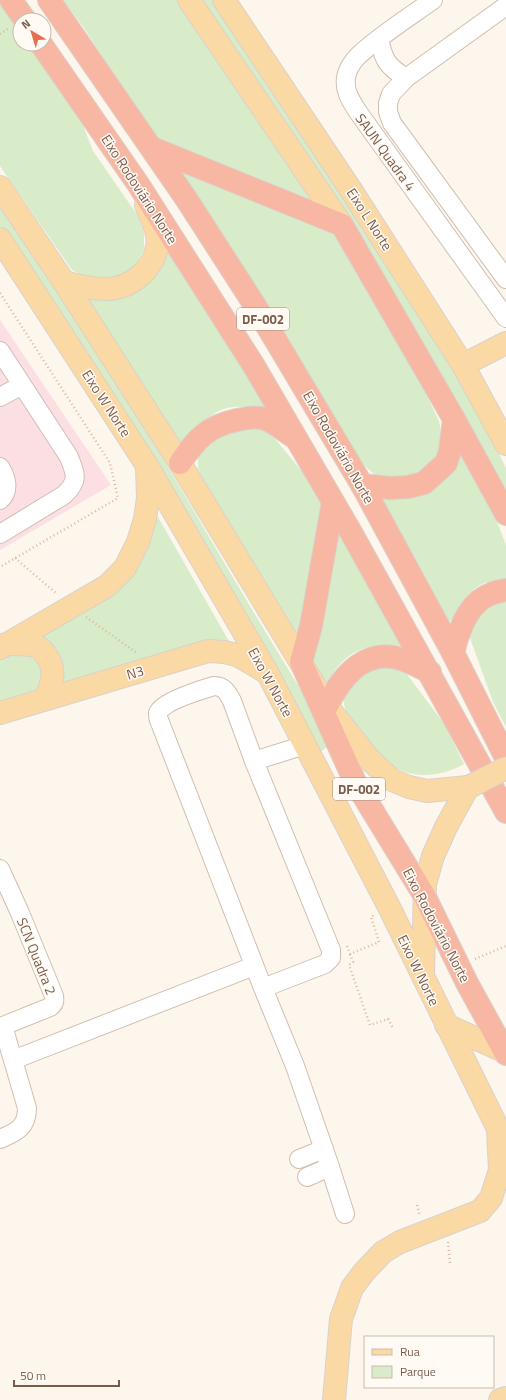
<svg xmlns="http://www.w3.org/2000/svg" width="506" height="1400" viewBox="0 0 506 1400" font-family="'Titillium Web',sans-serif">
	<style>
		.medical { fill: #fbdfe3 }
		.green { fill: #d8ecc9 }
		.lines { fill: none; stroke-linecap: round; stroke-linejoin: round }
		.minor-casing { stroke: #d1beb0; stroke-width: 20 }
		.major-casing { stroke: #dad1cd; stroke-width: 24 }
		.highway-casing { stroke: #dad1cd; stroke-width: 24 }
		.path { stroke: #d9b8a5; stroke-width: 2.5; stroke-dasharray: 1 3; stroke-linecap: butt }
		.minor { stroke: #fff; stroke-width: 18 }
		.major { stroke: #fbd9a5; stroke-width: 22 }
		.highway { stroke: #f7b7a3; stroke-width: 22 }
		.major-bridge-casing { stroke: #dad1cd; stroke-width: 24; stroke-linecap: butt }
		.major-bridge { stroke: #fbd9a5; stroke-width: 22 }
		.labels { text-anchor: middle; dominant-baseline: central; stroke-width: 3; stroke-linejoin: round; paint-order: stroke }
		.shield { fill: #fffaf3; stroke: #a28b7f; stroke-width: 1 }
		.shield-label { font-size: 13px; font-weight: bold; fill: #7a5c4d }
		.street-label { font-size: 14px; fill: #7a5c4d; stroke: #fffaf3 }
	</style>
	<rect width="100%" height="100%" fill="#fdf6ec"/>
	<polygon class="medical" points="0,320 111,485 0,550"/>
	<g class="green">
		<polygon points="63,0 180,0 255,108 364,279 402,345 439,421 443,443 433,464 422,474 403,479 377,477 363,464 84,28"/>
		<polygon points="202,0 216,0 463,381 506,468 506,497"/>
		<polygon points="0,3 20,32 20,44 28,44 80,118 93,151 138,216 144,232 144,249 136,265 128,273 111,279 83,276 72,270 0,166"/>
		<path d="M0,205C43,270 87,333 127,399C197,513 261,630 334,742L320,752L56,310L0,226Z"/>
		<path d="M161,239L270,414C261,412 252,407 243,407C208,404 197,432 182,457L76,291L107,296Z"/>
		<path d="M262,427L271,434L305,475L334,523L407,653C381,647 363,641 342,662C336,668 331,675 329,683L326,684L203,482L198,468V455L223,428Z"/>
		<path d="M462,449L494,514L506,545V581C499,582 490,581 484,583C470,589 459,605 454,619L449,621L382,499L385,493Z"/>
		<polygon points="158,517 230,643 54,688 33,638 108,593 154,518"/>
		<polygon points="506,596 506,727 493,702 469,635 477,609"/>
		<polygon points="21,648 46,666 39,690 0,704 0,656"/>
		<path d="M362,666L401,668L406,673L445,725L464,764C439,778 410,780 386,762C377,755 371,745 364,736C350,719 344,716 343,693Z"/>
	</g>
	<g class="lines">
		<g class="minor-casing">
			<g id="minor">
				<path d="M433,0C408,18 380,35 358,56C353,61 347,70 346,78C344,91 351,101 358,112L506,318"/>
				<polyline points="506,6 406,78 391,94 388,103 388,112 392,123 506,279"/>
				<path d="M379,39C384,61 387,66 406,78"/>
				<path d="M0,351L69,457C76,475 79,481 64,495L0,534"/>
				<polyline points="0,397 22,385"/>
				<path d="M0,467C7,478 10,491 0,500"/>
				<polyline points="254,761 305,745"/>
				<path d="M0,869L20,913L54,996C55,1002 54,1004 50,1007L3,1026L27,1108C27,1128 16,1132 0,1139"/>
				<path d="M263,988L325,964L331,958V950L254,761L232,701C228,693 224,686 214,686C203,689 161,702 158,713C158,715 158,718 159,720L263,988L295,1066L330,1167L345,1214"/>
				<polyline points="13,1060 254,966"/>
				<polyline points="299,1159 324,1149"/>
				<polyline points="307,1177 330,1167"/>
			</g>
		</g>
		<g class="major-casing">
			<g id="major">
				<polyline points="189,0 342,225"/>
				<polyline points="224,0 351,190 463,365 506,444"/>
				<polyline points="0,187 64,282 180,463 327,706 370,760 392,780 409,787 427,791 468,787"/>
				<polyline points="0,239 146,464 267,672 389,907 506,1145"/>
				<path d="M64,282C78,286 92,289 106,289C130,289 153,270 157,247C160,233 151,218 146,205"/>
				<polyline points="463,365 506,343"/>
				<path d="M6,644C14,644 23,644 31,645C38,646 43,650 46,655C57,669 52,683 46,698"/>
				<polyline points="0,648 107,586 125,568 138,542 145,519 148,498 147,467"/>
				<polyline points="0,713 208,651 224,652 237,655 266,672"/>
				<polyline points="423,973 425,884 433,856 446,827 468,787 471,786"/>
				<polyline points="446,1025 506,1052"/>
				<polyline points="334,1400 341,1319 352,1288 364,1272 383,1252 400,1242 480,1211 491,1198 500,1170 498,1130"/>
				<polyline points="500,1400 506,1398"/>
			</g>
		</g>
		<g class="highway-casing">
			<g id="highway">
				<polyline points="11,0 25,20"/>
				<polyline points="49,0 187,200 254,304 362,485 453,653 506,758"/>
				<polyline points="41,44 138,184 254,366 352,534 506,812"/>
				<polyline points="152,148 342,225 454,419 506,514"/>
				<path d="M180,463C196,439 208,426 237,420C246,418 256,416 265,419C276,423 284,431 294,437"/>
				<polyline points="362,485 390,488 408,487 424,483 446,463 450,451 454,419"/>
				<polyline points="333,502 311,626 301,662 355,782 424,895 467,983 506,1054"/>
				<path d="M453,653C458,632 468,602 491,594C495,592 501,591 506,590"/>
				<path d="M327,706C342,675 367,646 404,660C413,663 421,668 430,672"/>
			</g>
		</g>
		<g class="path">
			<polyline points="0,34 9,28"/>
			<polyline points="0,293 110,463 118,498 0,567"/>
			<polyline points="15,558 57,594"/>
			<polyline points="86,617 137,653"/>
			<polyline points="347,946 350,954 379,942 371,917 374,915"/>
			<polyline points="350,954 353,962 349,965 370,1025 388,1019 393,1028"/>
			<polyline points="475,959 506,946"/>
			<polyline points="417,1205 420,1216"/>
			<polyline points="448,1242 450,1263"/>
		</g>
		<use href="#minor" class="minor"/>
		<use href="#major" class="major"/>
		<use href="#highway" class="highway"/>
		<g class="major-bridge-casing">
			<polyline id="major-bridge" points="471,786 506,768"/>
		</g>
		<use href="#major-bridge" class="major-bridge"/>
	</g>
	<g class="labels">
		<g class="shield">
			<rect x="237" y="308" width="52" height="22" rx="3"/>
			<rect x="333" y="778" width="52" height="22" rx="3"/>
		</g>
		<g class="shield-label">
			<text x="263" y="319">DF-002</text>
			<text x="359" y="789">DF-002</text>
		</g>
		<g class="street-label">
			<text transform="translate(386 152) rotate(54)">SAUN Quadra 4</text>
			<text transform="translate(140 189) rotate(57)">Eixo Rodoviário Norte</text>
			<text transform="translate(370 219) rotate(57)">Eixo L Norte</text>
			<text transform="translate(107 403) rotate(57)">Eixo W Norte</text>
			<text transform="translate(339 447) rotate(60)">Eixo Rodoviário Norte</text>
			<text transform="translate(135 672) rotate(-16)">N3</text>
			<text transform="translate(271 682) rotate(61)">Eixo W Norte</text>
			<text transform="translate(437 925) rotate(62)">Eixo Rodoviário Norte</text>
			<text transform="translate(37 956) rotate(68)">SCN Quadra 2</text>
			<text transform="translate(419 970) rotate(64)">Eixo W Norte</text>
		</g>
	</g>
	<rect x="364" y="1336" width="130" height="52" fill="#fffaf3" stroke="#cabbb1"/>
	<rect x="372" y="1349" width="20" height="6" fill="#fbd9a5" stroke="#cabbb1"/>
	<text x="400" y="1356" font-size="12" fill="#7a5c4d">Rua</text>
	<rect x="372" y="1366" width="20" height="12" fill="#d8ecc9" stroke="#cabbb1"/>
	<text x="400" y="1376" font-size="12" fill="#7a5c4d">Parque</text>
	<g transform="translate(32 32) rotate(322)"><circle r="19" fill="#fffaf3" stroke="#cabbb1"/>
	<path d="M0-3L7 15L0 10L-7 15Z" fill="#e76f51"/>
	<text y="-6" font-size="11" font-weight="bold" text-anchor="middle" fill="#7a5c4d">N</text>
	</g>
	<path d="M14 1380v6h105v-6" fill="none" stroke="#7a5c4d" stroke-width="2"/>
	<text x="20" y="1380" font-size="12" fill="#7a5c4d" stroke="#fffaf3" stroke-width="3" paint-order="stroke">50 m</text>
</svg>
